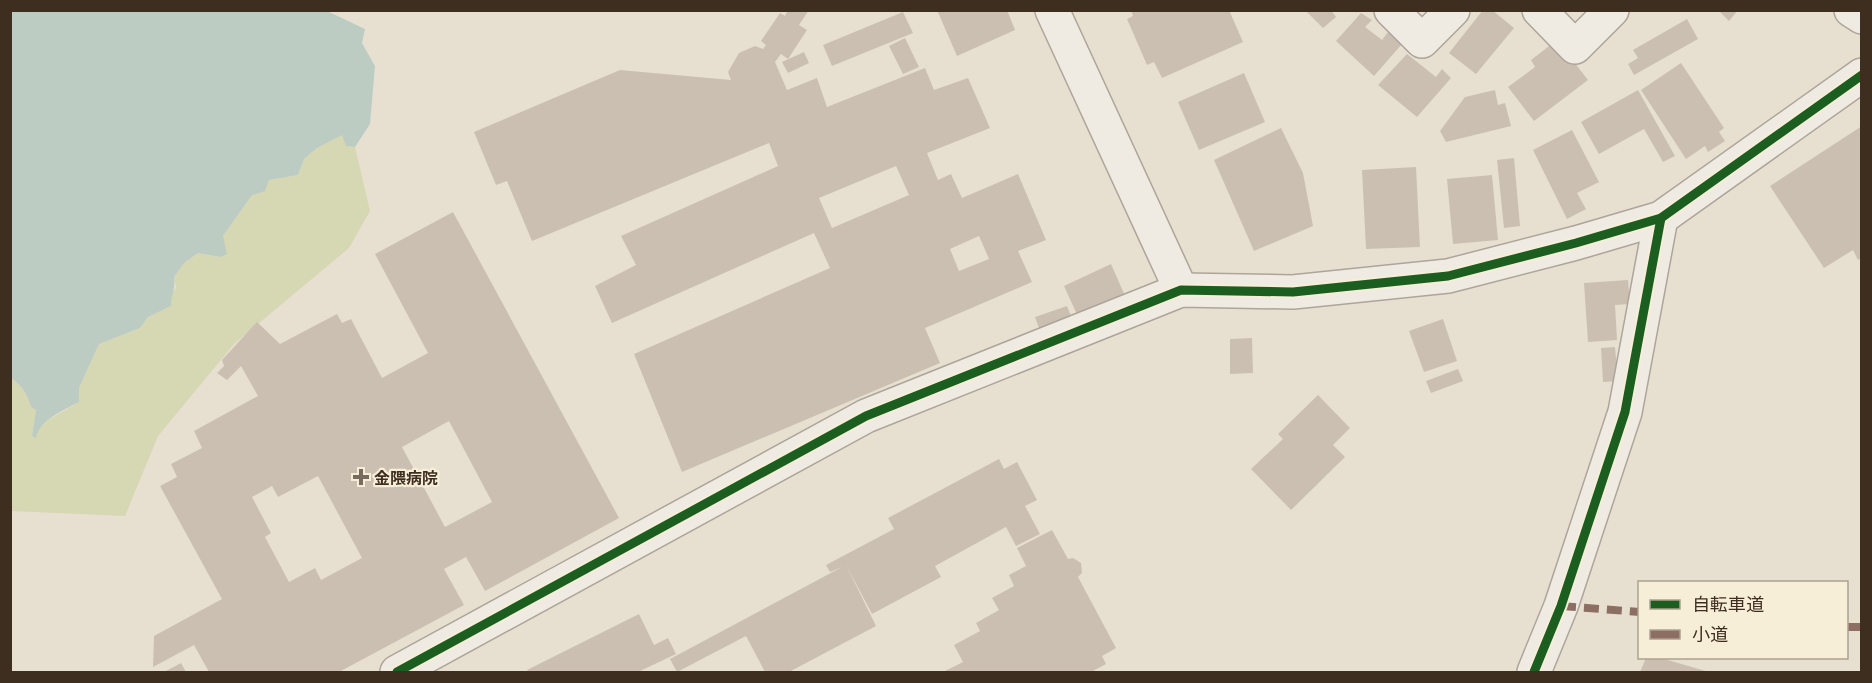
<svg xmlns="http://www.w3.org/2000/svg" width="1872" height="683" viewBox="0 0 1872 683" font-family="Literata,'Noto Sans JP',serif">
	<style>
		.green { fill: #d6d7b3 }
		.water { fill: #bcccc2 }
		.building { fill: #cbbfb2; fill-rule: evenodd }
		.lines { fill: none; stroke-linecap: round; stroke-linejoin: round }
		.street-casing { stroke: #ada599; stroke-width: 36 }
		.street { stroke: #efebe3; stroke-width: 33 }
		.quiet { stroke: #8d6e63; stroke-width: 8; stroke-dasharray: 15 8; stroke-linecap: butt }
		.cycleway-casing { stroke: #f7eed8; stroke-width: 13 }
		.cycleway { stroke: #1b5e20; stroke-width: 9 }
		.poi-dot { fill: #786c5e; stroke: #f7eed8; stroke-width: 2 }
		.labels { text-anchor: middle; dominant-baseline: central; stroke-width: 4.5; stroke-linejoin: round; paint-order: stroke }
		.poi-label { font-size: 16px; font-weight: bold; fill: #3d2e20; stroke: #f7eed8; text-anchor: start }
	</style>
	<rect width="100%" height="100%" fill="#e7e0d1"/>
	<path class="green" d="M342,134L346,146L355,147L370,211L349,248L235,343L158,436L125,516L11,511V378C22,386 27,393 31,407L36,410L32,436L48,420L79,402V388L99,344L140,328L148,317L171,306V296L176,287L174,277L184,263L198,253L220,257L223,236L252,195L269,180L298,175L304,159L317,148Z"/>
	<path class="water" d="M10,11H327L365,29L362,43L375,66L370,124L355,147L346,146L342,135L317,148L304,159L298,175L269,180L265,191L252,195L223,236L227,254L220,257L198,253L184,263L174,277C176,289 171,294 171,306L148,317L140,328L99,344L79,388V402C64,410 39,420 36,438L32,436L36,410L31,407C27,393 22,386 11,378Z"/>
	<g class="building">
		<path d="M788,10H809L799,25L807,30L788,59L781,54L775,62L787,90L817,78L827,107L925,68L934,90L968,78L990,128L927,153L938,180L951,174L962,198L1018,174L1046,240L1018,251L1032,282L925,328L940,363L682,472L634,354L830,268L814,233L612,323L595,286L636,265L621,236L778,166L769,143L532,241L507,181L496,185L474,132L620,70L731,80L728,72L739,53L755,46L763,49L766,45L761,41L780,13L785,16ZM896,166L909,195L832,228L819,198ZM979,236L989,259L959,271L950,249Z"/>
		<polygon points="937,10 1007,10 1015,30 957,56"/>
		<polygon points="1131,10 1229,10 1243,42 1162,78 1154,62 1147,65 1127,19 1133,16"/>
		<polygon points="1305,10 1331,10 1336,17 1323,28"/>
		<polygon points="1483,10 1492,10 1514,28 1476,74 1449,53"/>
		<polygon points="1718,10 1738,10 1729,21"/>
		<polygon points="903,12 913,33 832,66 823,45"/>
		<polygon points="1361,13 1372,20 1365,27 1382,40 1388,32 1402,44 1374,76 1336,41"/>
		<polygon points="1687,19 1698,39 1634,75 1628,64 1638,58 1633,50"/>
		<polygon points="905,38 919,67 903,74 889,46"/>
		<polygon points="1557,40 1588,80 1534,121 1508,87 1535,67 1531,60"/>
		<polygon points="804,52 809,63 788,73 782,62"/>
		<polygon points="1407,54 1436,77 1442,69 1451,78 1417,117 1378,85"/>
		<polygon points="1681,63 1724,128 1719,132 1725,141 1708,152 1705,146 1686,159 1641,90"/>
		<polygon points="1244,73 1265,122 1199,150 1178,102"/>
		<polygon points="1495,90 1498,105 1505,103 1511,126 1446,142 1440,131 1465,97"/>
		<polygon points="1638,90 1675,156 1663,162 1644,129 1599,154 1581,122"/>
		<polygon points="1862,126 1862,258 1858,260 1853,250 1824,268 1770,186"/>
		<polygon points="1281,128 1303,173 1313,226 1254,251 1214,160"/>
		<polygon points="1572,130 1599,182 1577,193 1586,209 1567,219 1533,150"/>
		<polygon points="1514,158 1520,226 1504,228 1497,160"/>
		<polygon points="1416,167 1420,247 1366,249 1362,170"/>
		<polygon points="1492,175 1498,240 1453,244 1447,179"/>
		<path d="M453,212L619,518L485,591L466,557L444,569L464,605L339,672H209L194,645L153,667L154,636L222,599L160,486L177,477L171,464L202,448L194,431L258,396L241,366L227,380L217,373L224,366L222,360L257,322L280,344L337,314L342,323L351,319L382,378L428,353L375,254ZM449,421L492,502L445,527L402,447ZM318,476L362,558L321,580L315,568L289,582L265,537L271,533L252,497L272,486L278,497Z"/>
		<polygon points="1111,264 1126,298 1079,319 1064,286"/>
		<polygon points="1628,280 1630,304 1615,305 1617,340 1588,342 1584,283"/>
		<polygon points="1067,306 1074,324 1042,336 1035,317"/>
		<polygon points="1443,319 1457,361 1424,372 1409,331"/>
		<polygon points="1252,338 1253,373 1230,374 1230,339"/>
		<polygon points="1615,347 1618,381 1603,382 1601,348"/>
		<polygon points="1458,369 1463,381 1431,393 1426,381"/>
		<polygon points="1318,395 1350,428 1333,445 1345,457 1291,510 1251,469 1283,439 1278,434"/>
		<polygon points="999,459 1004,469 1017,462 1037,500 1025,506 1040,534 1016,546 1006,527 935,566 941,577 872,614 846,565 876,626 789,672 765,672 746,636 677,672 670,659 842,567 830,572 826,565 894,529 888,518"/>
		<polygon points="1052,530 1068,559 1073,558 1081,563 1082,573 1078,577 1116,648 1102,656 1106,664 1091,672 943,672 963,662 954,645 980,631 976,623 999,610 992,598 1014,586 1009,575 1026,566 1017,548"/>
		<polygon points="639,614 654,645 668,638 676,654 638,672 528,672 527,670"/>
		<polygon points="1646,658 1661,658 1709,672 1640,672"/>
		<polygon points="181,663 186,672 164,672"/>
	</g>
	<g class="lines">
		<g class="street-casing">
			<g id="street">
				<polyline points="1052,10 1181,290"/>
				<polyline points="1391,10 1422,41 1453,10"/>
				<polyline points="1539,10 1575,47 1612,10"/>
				<polyline points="1851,10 1862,17"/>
				<polyline points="397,672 866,416 1181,290 1293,292 1448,276 1576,243 1661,218 1862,75"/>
				<polyline points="1534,672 1561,606 1625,412 1661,218"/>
			</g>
		</g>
		<use href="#street" class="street"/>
		<g class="quiet">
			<polyline points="1561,606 1640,612"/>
			<polyline points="1846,627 1862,627"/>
		</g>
		<g class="cycleway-casing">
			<g id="cycleway">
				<polyline points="397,672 866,416 1181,290 1293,292 1448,276 1576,243 1661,218 1862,75"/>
				<polyline points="1534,672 1561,606 1625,412 1661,218"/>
			</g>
		</g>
		<use href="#cycleway" class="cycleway"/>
	</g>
	<path class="poi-dot" d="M358 468h6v6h6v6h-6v6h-6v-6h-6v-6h6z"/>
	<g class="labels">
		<g class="poi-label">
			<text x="374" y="477">金隈病院</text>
		</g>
	</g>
	<rect width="1872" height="683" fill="none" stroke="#3d2e20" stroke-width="24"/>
	<rect x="1638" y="581" width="210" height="78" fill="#f7eed8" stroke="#ada18e" stroke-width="1.5"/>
	<rect x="1650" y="600" width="30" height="9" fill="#1b5e20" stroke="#ada18e" stroke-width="1.5"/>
	<text x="1692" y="611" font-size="18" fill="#3d2e20">自転車道</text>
	<rect x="1650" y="630" width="30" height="9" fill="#8d6e63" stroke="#ada18e" stroke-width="1.5"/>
	<text x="1692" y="641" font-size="18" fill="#3d2e20">小道</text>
</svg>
